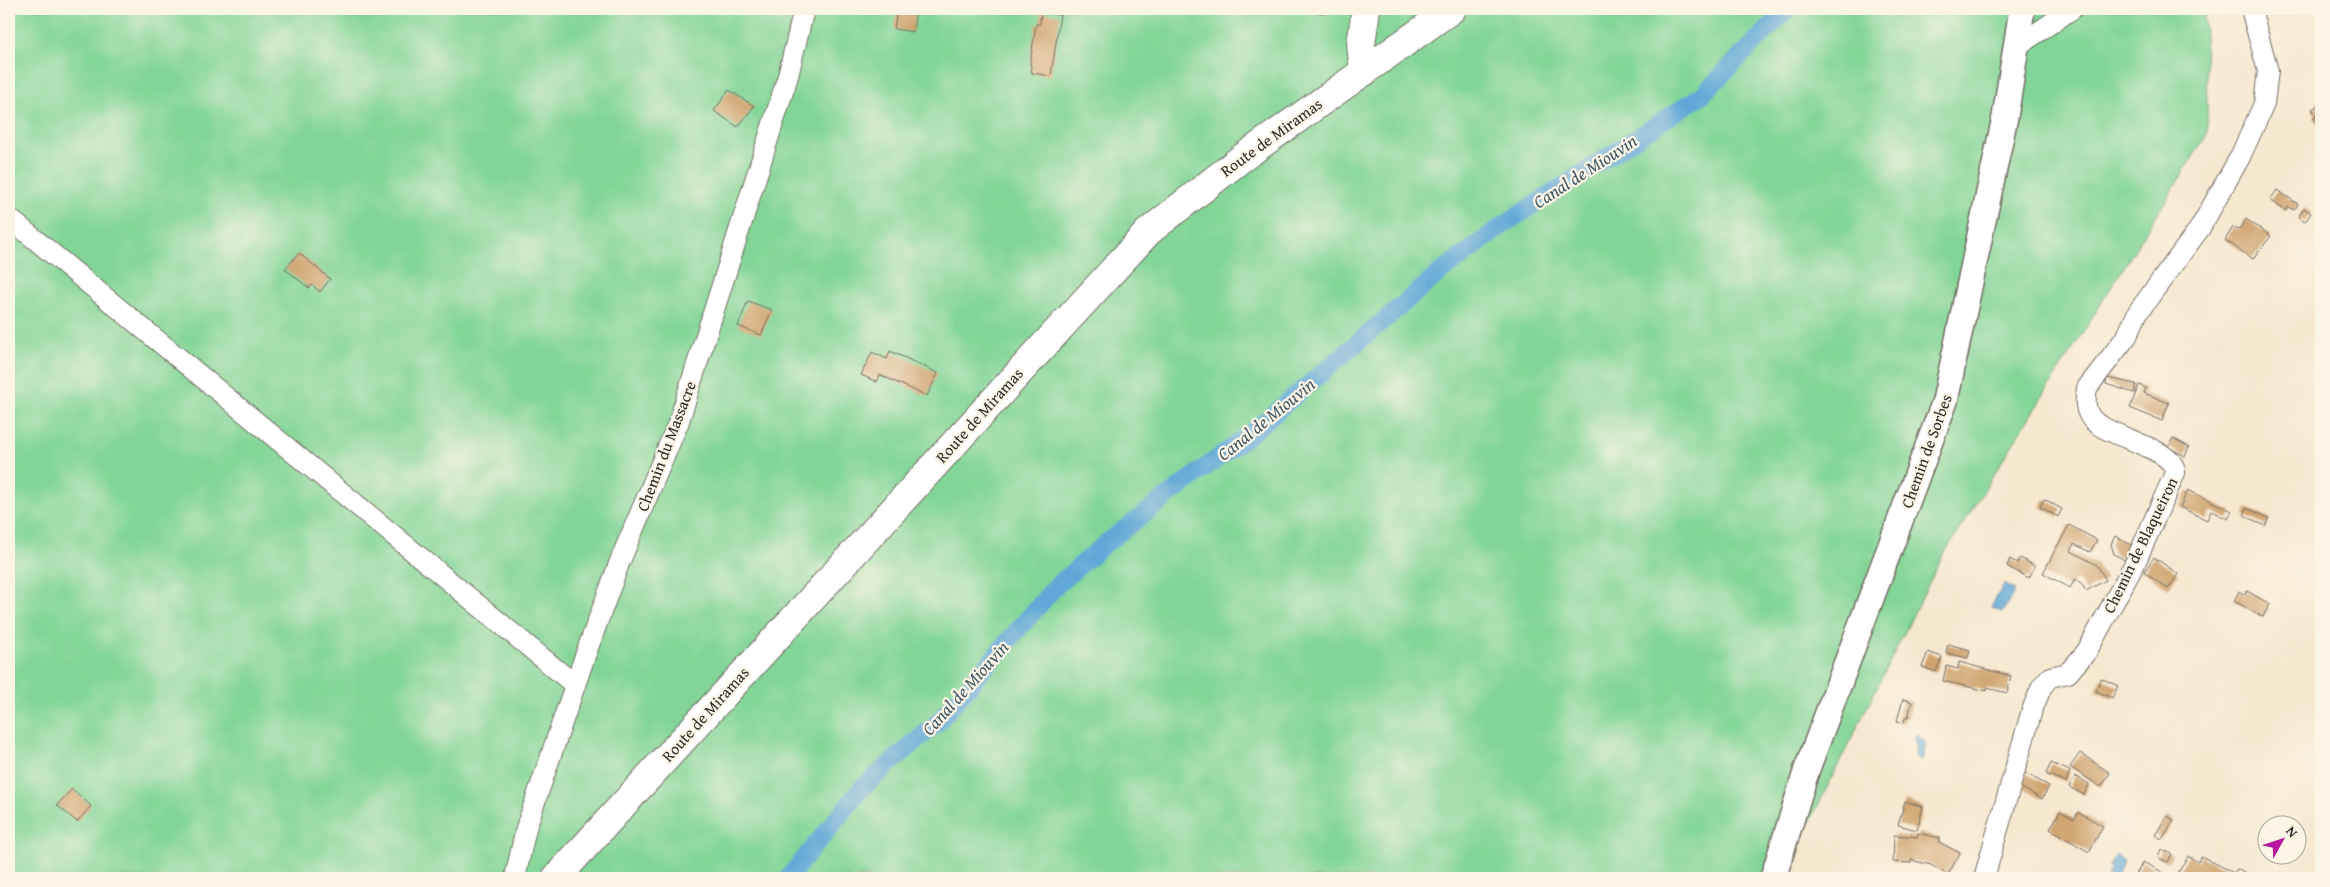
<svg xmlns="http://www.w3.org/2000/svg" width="2330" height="887" viewBox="0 0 2330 887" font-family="'Gentium Book Plus',serif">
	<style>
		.green { fill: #82d597; stroke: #568061 }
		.water { fill: #60a8d7; stroke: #466a81 }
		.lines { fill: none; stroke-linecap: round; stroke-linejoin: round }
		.canal { stroke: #60a8d7; stroke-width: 18 }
		.building { fill: #cfa26d }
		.minor-casing { stroke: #726d64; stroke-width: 22 }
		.tertiary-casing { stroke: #726d64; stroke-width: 28 }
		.secondary-casing { stroke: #726d64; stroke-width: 30 }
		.minor { stroke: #fff; stroke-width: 20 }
		.tertiary { stroke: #fff; stroke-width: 25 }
		.secondary { stroke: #fff; stroke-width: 28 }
		.labels { text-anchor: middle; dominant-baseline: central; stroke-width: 4.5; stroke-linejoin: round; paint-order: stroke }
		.street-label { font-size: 16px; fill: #2b2b2b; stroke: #fcf5e5 }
		.water-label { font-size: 18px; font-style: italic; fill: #3e5767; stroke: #fcf5e5 }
	</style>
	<rect width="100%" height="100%" fill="#fcf5e5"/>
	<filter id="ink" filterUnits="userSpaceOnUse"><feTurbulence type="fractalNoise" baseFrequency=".02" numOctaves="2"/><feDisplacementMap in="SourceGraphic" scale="10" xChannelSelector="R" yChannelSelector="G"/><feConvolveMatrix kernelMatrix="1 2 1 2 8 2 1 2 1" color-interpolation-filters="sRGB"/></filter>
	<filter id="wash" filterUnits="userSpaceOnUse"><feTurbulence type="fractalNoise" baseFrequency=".0096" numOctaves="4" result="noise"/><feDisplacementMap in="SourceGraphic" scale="20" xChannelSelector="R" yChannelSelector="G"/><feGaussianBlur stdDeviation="1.12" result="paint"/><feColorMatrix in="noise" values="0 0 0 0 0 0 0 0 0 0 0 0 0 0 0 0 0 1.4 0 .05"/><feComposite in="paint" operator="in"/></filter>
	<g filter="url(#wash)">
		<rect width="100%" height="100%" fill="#f6e8cf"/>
		<polygon class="green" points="9,9 2204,9 2208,133 1942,557 1782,878 9,878"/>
		<g class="water">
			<polygon points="2004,584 2015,590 2002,613 1991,607"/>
			<polygon points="1917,734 1926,743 1923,758 1920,760 1915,756 1917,745 1913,737"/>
			<polygon points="2116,855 2123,861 2117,878 2107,876 2110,870 2109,866"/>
		</g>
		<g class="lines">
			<polyline class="canal" points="788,878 862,788 937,723 1055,587 1105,544 1256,429 1437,275 1506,223 1702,95 1788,9"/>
		</g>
		<g id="blocks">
			<g class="building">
				<polygon points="897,9 916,9 913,32 894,29"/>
				<polygon points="1310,9 1325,9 1324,13 1310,11"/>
				<polygon points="1041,12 1060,15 1051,76 1032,73 1030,63 1036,24 1040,24"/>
				<polygon points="729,90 754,106 738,127 714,111"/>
				<polygon points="2321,103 2321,125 2319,126 2313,117 2316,116 2312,109"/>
				<polygon points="2277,190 2298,204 2294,210 2288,207 2286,211 2270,200"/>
				<polygon points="2304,208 2311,213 2305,222 2298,217"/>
				<polygon points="2246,219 2271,236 2253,259 2225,240 2233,227 2238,230"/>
				<polygon points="299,253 330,279 320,292 312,285 309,288 285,269"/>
				<polygon points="748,301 772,310 761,335 738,326"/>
				<polygon points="890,351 938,373 927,396 880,375 877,382 861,375 872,352 887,359"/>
				<polygon points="2107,378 2136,384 2134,393 2106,384"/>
				<polygon points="2139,385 2146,388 2144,393 2169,403 2162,421 2130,408"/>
				<polygon points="2173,438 2189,447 2185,456 2168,447"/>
				<polygon points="2188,490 2232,511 2228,519 2211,511 2207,520 2180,507"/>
				<polygon points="2044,499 2062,509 2058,517 2040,507"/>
				<polygon points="2247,508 2269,518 2265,526 2244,515"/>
				<polygon points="2069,525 2097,540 2090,552 2074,544 2071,551 2097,565 2106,580 2086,591 2081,583 2075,579 2070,588 2043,573"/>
				<polygon points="2115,536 2137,548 2130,563 2114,554 2111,544"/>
				<polygon points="2154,557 2178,574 2168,589 2144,572"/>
				<polygon points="2020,558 2035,566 2029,578 2007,566 2010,559 2017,563"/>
				<polygon points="2239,591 2245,595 2247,591 2270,604 2263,617 2234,601"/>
				<polygon points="1948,644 1970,650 1968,658 1946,653"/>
				<polygon points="1928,652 1942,657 1936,672 1922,667"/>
				<polygon points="1959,662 2011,676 2007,693 1987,688 1987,691 1943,681 1946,666 1958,669"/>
				<polygon points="2101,678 2118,686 2112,698 2096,691"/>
				<polygon points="1903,699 1912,702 1908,718 1905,718 1904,723 1897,721"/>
				<polygon points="2080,753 2110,773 2101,787 2070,767"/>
				<polygon points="2051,763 2070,771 2066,782 2046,774"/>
				<polygon points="2025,773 2049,786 2042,799 2018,786"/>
				<polygon points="2075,776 2089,784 2084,795 2069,787"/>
				<polygon points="72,789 91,806 77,822 57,805"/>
				<polygon points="1905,801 1923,807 1917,830 1898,825"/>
				<polygon points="2060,811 2074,819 2078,812 2103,826 2089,852 2050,829"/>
				<polygon points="2167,816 2174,820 2162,839 2155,835"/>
				<polygon points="1918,833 1940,838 1939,842 1960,853 1948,875 1931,865 1911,860 1911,863 1893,862 1894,835 1917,837"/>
				<polygon points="2161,849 2172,854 2168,862 2158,858"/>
				<polygon points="2188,856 2198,862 2201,856 2234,873 2237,869 2253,878 2175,878"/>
				<polygon points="2143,862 2166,874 2164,878 2134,878"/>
			</g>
		</g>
	</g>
	<g filter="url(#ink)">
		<use href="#blocks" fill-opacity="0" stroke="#726d64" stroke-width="1"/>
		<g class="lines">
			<g class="minor-casing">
				<g id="minor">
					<polyline points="2016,47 2072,9"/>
					<polyline points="9,218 575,685"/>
					<polyline points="515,878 526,828 586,653 620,561 679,421 788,76 804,9"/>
					<path d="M1984,878L2032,710L2042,686L2050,677L2068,673L2087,651L2135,563L2175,473C2176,447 2104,437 2091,418C2084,409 2085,398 2087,388L2127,336L2138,312L2200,228L2240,157L2264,104L2268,71L2251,9"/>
				</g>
			</g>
			<g class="tertiary-casing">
				<polyline id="tertiary" points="1773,878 1807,769 1945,401 2005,117 2022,9"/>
			</g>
			<g class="secondary-casing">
				<g id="secondary">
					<polyline points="1364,72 1361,44 1366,9"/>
					<polyline points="556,878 1148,232 1242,158 1452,9"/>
				</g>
			</g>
			<use href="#minor" class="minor"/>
			<use href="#tertiary" class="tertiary"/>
			<use href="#secondary" class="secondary"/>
		</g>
	</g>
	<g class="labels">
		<g class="street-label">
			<text transform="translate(1271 137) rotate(-36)">Route de Miramas</text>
			<text transform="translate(979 415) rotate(-48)">Route de Miramas</text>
			<text transform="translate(666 446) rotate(-69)">Chemin du Massacre</text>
			<text transform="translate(1926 451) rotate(-70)">Chemin de Sorbes</text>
			<text transform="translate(2140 545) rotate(-64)">Chemin de Blaqueiron</text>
			<text transform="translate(705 714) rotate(-48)">Route de Miramas</text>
		</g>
		<g class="water-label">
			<text transform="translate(1585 171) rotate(-33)">Canal de Miouvin</text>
			<text transform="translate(1266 419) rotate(-39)">Canal de Miouvin</text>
			<text transform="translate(965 688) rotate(-48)">Canal de Miouvin</text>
		</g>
	</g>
	<rect width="2330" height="887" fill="none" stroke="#fcf5e5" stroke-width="30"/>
	<g transform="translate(2282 840) rotate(50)"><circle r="24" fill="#fcf5e5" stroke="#a8a49b"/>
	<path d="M0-4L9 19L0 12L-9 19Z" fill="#b5179e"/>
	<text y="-8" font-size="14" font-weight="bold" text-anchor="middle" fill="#2b2b2b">N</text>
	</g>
</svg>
